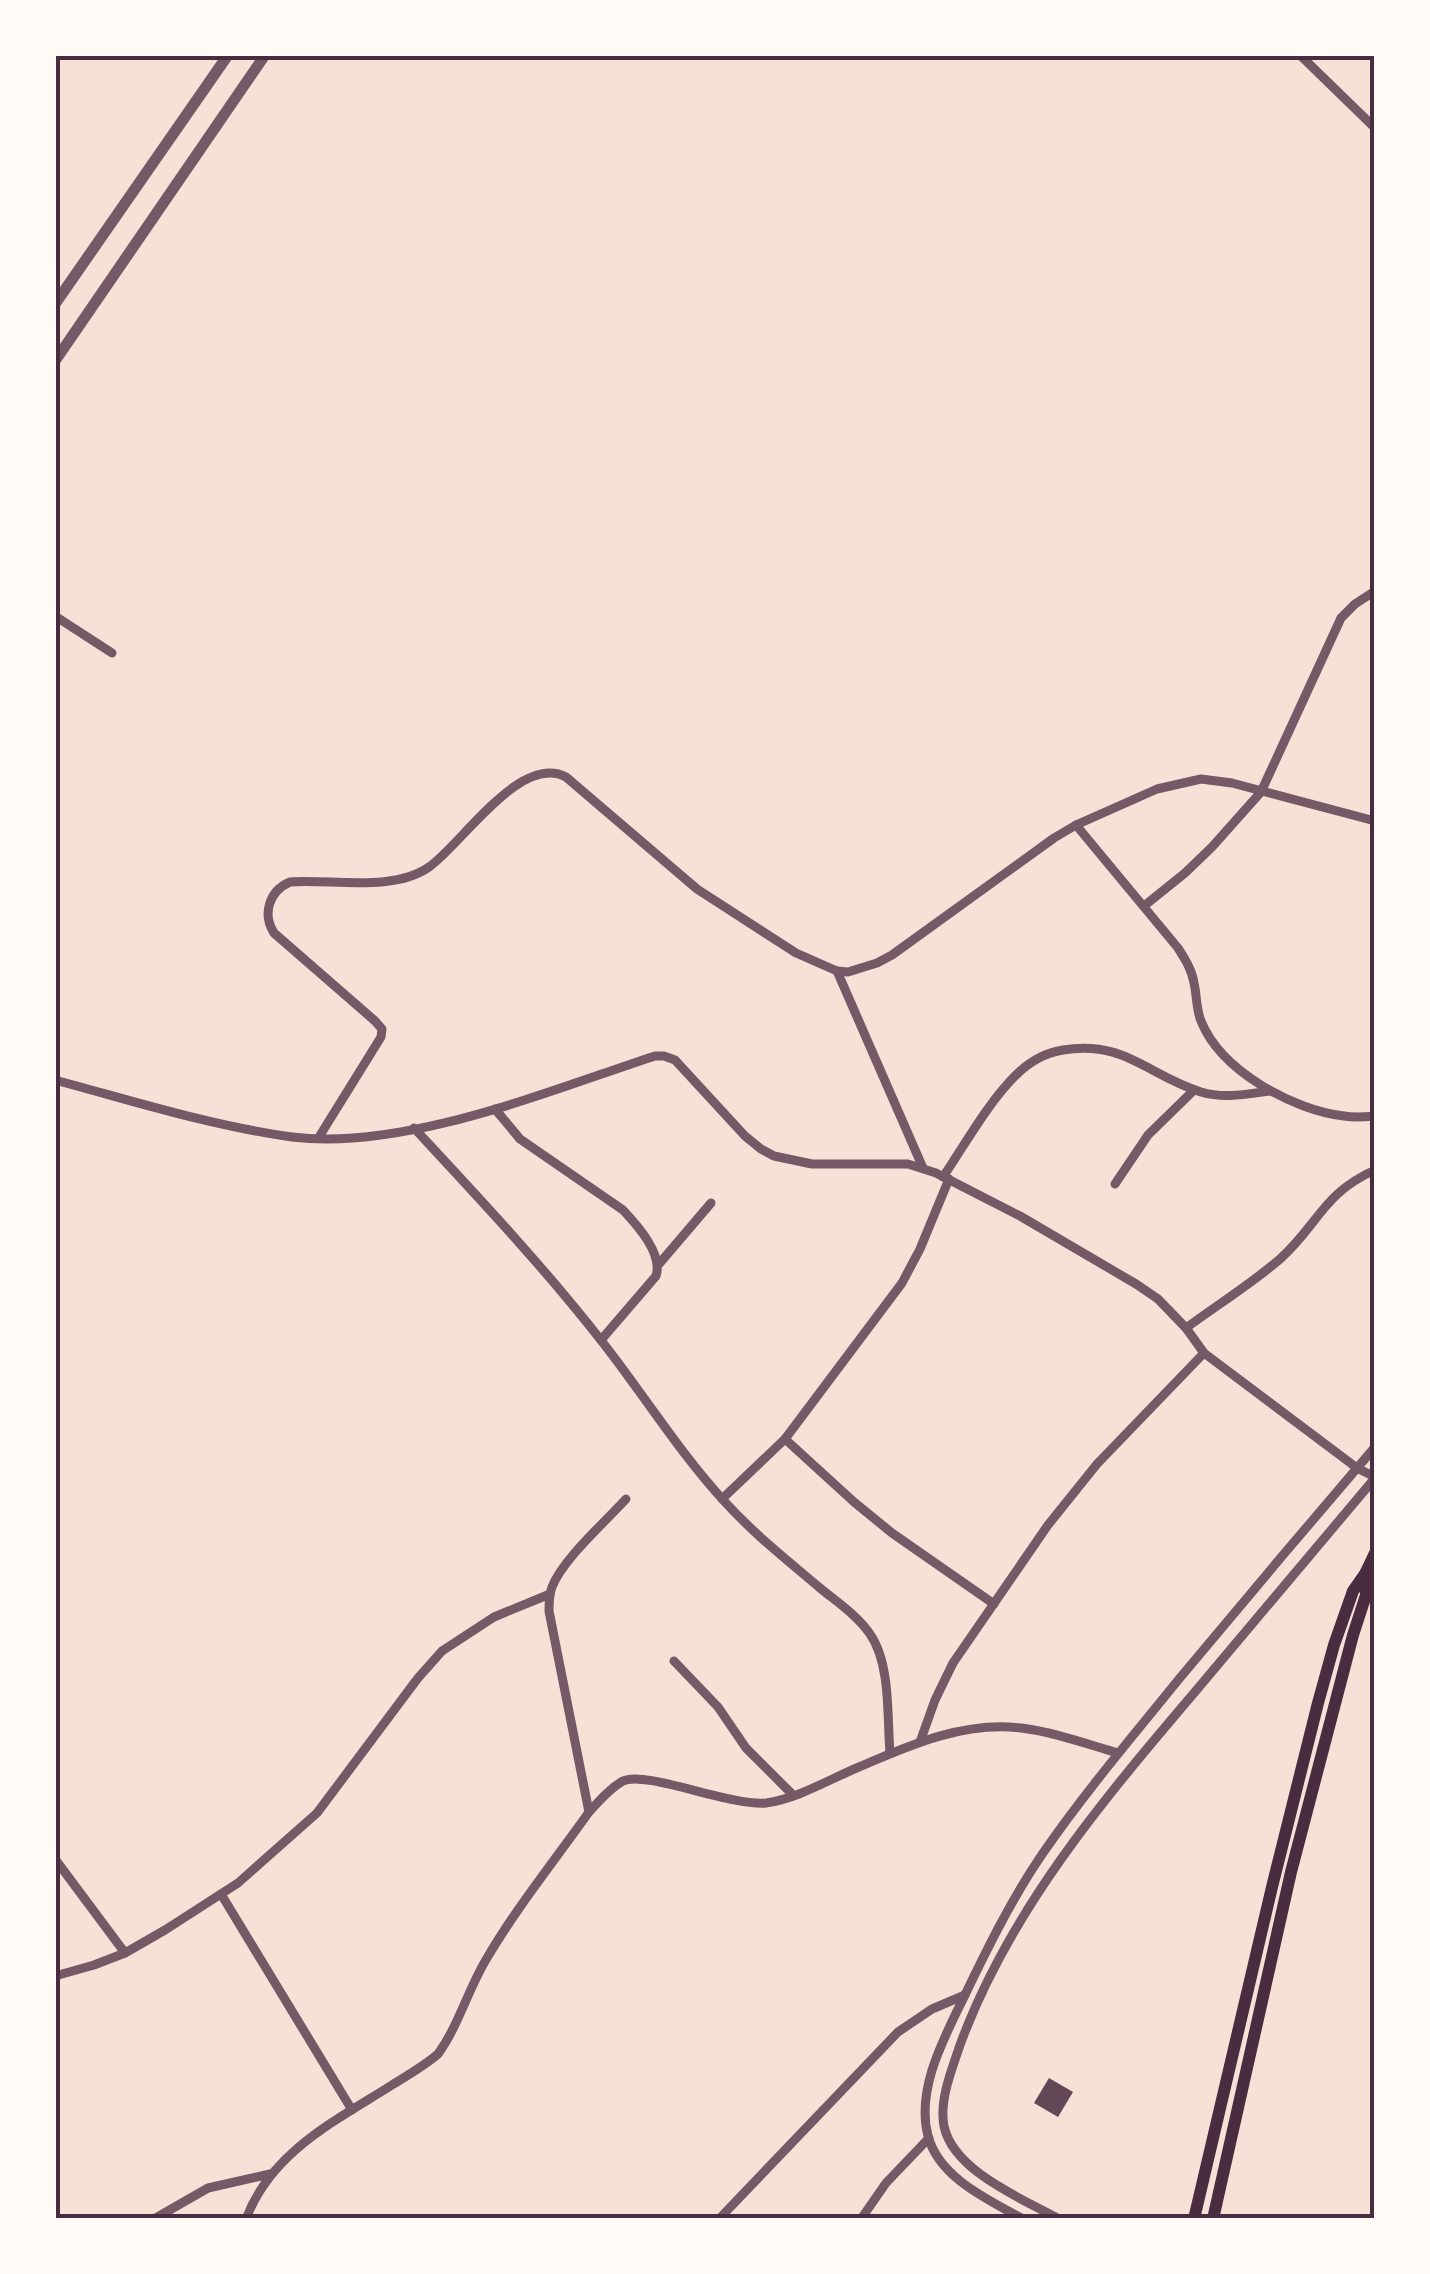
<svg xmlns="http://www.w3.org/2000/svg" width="1430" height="2274" viewBox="0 0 1430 2274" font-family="Arial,sans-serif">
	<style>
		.building { fill: #644757 }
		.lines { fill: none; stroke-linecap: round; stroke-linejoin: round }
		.minor { stroke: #755966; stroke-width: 9 }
		.tertiary { stroke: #755966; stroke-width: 11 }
		.secondary { stroke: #4a2c40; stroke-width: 12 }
		.neatline { fill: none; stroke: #4a2c40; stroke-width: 4 }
	</style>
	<rect width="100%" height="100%" fill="#f7e1d7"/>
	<polygon class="building" points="1049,2078 1073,2092 1058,2117 1034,2103"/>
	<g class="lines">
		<g class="minor">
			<polyline points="1300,55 1375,128"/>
			<polyline points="55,616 112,653"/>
			<polyline points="1375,623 1375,695"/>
			<path d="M1076,825L1178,948C1185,959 1192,970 1194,983C1197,996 1196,1009 1201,1021C1221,1071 1293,1110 1344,1116C1354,1118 1365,1117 1375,1116"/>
			<polyline points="1144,906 1185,873 1212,847 1261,792 1341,618 1355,604 1375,591"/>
			<polyline points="837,971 923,1168"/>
			<path d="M55,1080C133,1101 212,1126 292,1137C404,1151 548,1091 655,1056H664L675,1060L745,1136L761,1149L774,1156L812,1164H908L936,1173L1020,1216L1136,1284L1158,1299L1186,1328L1204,1353L1357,1468L1375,1477"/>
			<path d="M495,1109L520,1139L623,1210C638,1226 663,1254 656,1276L601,1340"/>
			<path d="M414,1128C478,1197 542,1265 600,1339C642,1392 678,1451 725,1502C754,1534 787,1560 820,1588C837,1602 858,1616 870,1634C891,1664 887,1718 890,1753"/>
			<path d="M319,1137L381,1037L382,1029L375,1021L274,933C262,914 269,891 290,882C332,879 394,892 429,867C462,844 520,753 566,777L697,889L796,953L837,971L848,972L877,963L892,955L1054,838L1076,825L1157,789L1201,779L1232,783L1375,821"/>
			<path d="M943,1177C966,1143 987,1104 1016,1075C1029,1062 1044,1053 1063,1050C1125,1040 1147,1075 1201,1092C1224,1099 1247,1094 1270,1091"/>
			<polyline points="1115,1184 1148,1135 1194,1090"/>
			<polyline points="659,1264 711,1203"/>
			<path d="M1186,1328C1217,1305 1251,1284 1280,1259C1318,1225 1323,1193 1375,1170"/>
			<polyline points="785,1439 854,1502 892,1533 994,1604"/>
			<polyline points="722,1499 785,1439 902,1283 920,1249 949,1179"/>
			<polyline points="674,1661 718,1707 746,1748 793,1795"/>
			<polyline points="920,1742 935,1700 953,1663 1048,1525 1097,1464 1204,1353"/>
			<path d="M589,1812L549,1611C549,1603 549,1595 552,1587C563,1559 605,1522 626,1499"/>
			<polyline points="55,1859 125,1953"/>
			<polyline points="221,1894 352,2110"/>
			<polyline points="55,1976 94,1965 125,1953 165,1930 238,1883 317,1813 418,1678 442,1651 494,1617 550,1594"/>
			<polyline points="154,2219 208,2188 270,2174"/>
			<path d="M246,2219C271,2152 335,2121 392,2085C408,2075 424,2066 438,2054C459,2025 468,1989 487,1958C517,1907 555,1860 589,1812C599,1801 610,1788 623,1781C645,1770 729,1806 766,1803C797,1799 830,1779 859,1767C910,1745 964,1721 1021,1728C1054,1732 1087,1744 1118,1753"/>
			<polyline points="719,2219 898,2032 932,2009 965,1995"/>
			<polyline points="861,2219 886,2183 929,2138"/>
			<path d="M1023,2219C989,2200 939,2178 928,2136C916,2090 943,2040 963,1999C987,1949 1012,1898 1043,1853C1085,1792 1133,1736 1179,1679C1244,1601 1309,1524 1375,1447"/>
			<path d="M1059,2219C1023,2199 953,2171 944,2126C939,2100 952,2069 960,2045C1009,1911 1103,1800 1194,1693C1254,1621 1315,1550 1375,1478"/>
		</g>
		<g class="tertiary">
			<polyline points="55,304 228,55"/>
			<polyline points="55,361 265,55"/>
		</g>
		<g class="secondary">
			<polyline points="1194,2219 1272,1887 1318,1703 1334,1645 1353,1591 1365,1574 1375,1553"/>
			<polyline points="1213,2219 1291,1872 1353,1635 1366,1595 1365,1574"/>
		</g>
	</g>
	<rect width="1430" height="2274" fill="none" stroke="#fffaf5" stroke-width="115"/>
	<rect x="58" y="58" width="1314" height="2158" class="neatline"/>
</svg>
